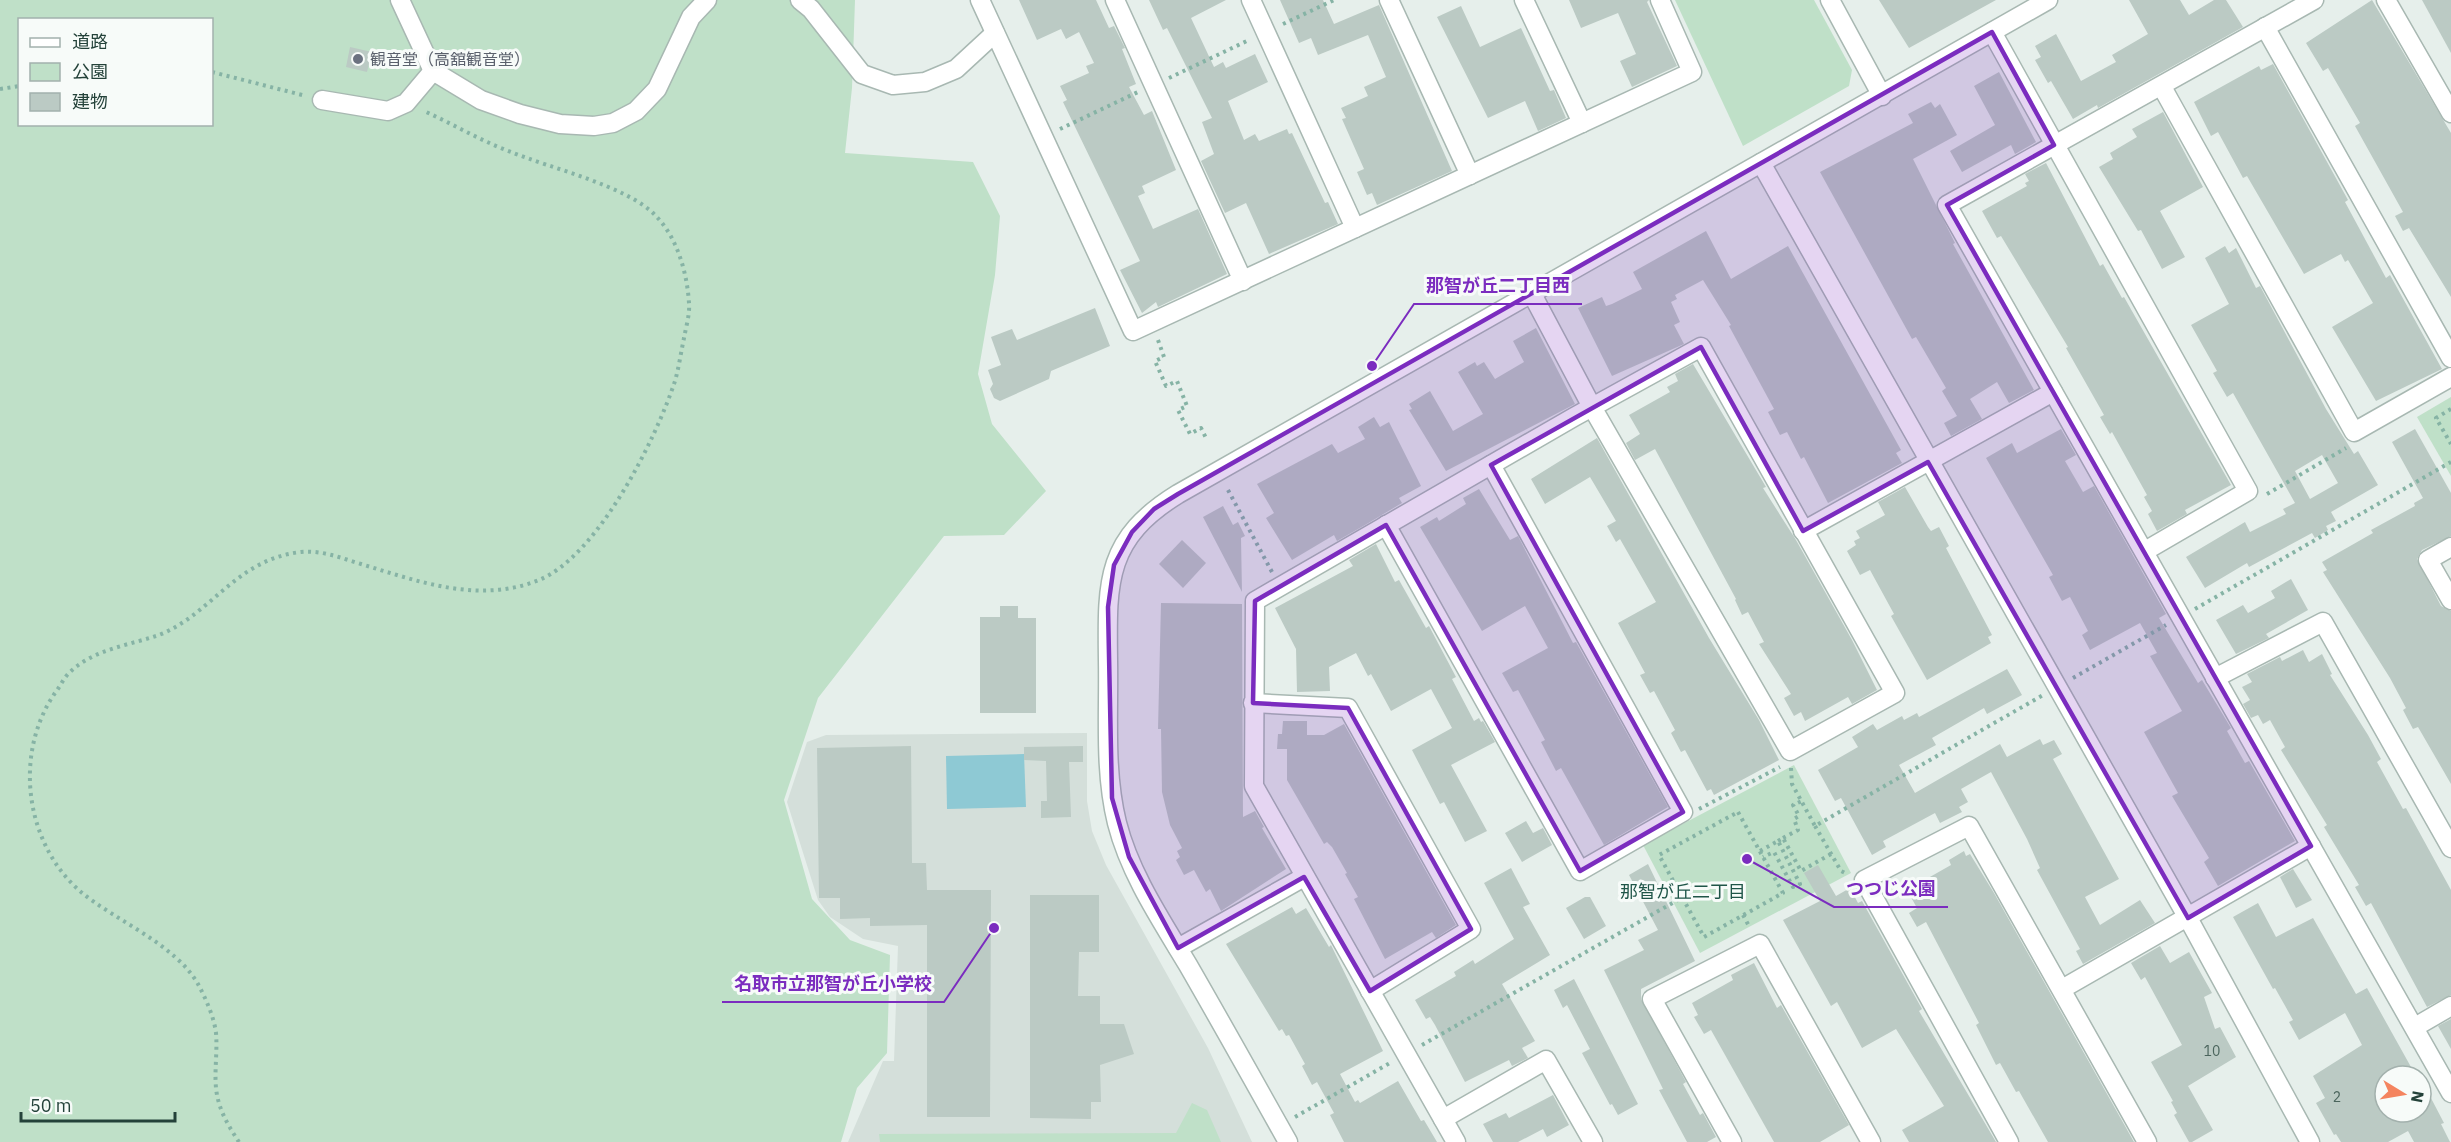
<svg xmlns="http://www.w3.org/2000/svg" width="2451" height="1142" viewBox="0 0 2451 1142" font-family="'IBM Plex Sans','Noto Sans JP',sans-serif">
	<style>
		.built { fill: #d4dfda }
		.green { fill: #bfe0c8; fill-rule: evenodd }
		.water { fill: #8ec9d4 }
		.building { fill: #bbcac4; fill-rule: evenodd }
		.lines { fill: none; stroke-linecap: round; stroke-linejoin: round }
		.minor-casing { stroke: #a8b8b2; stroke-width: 21 }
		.path { stroke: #86b3a5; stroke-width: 4; stroke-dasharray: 3 4.5; stroke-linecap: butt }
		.minor { stroke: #fff; stroke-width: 18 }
		.marked { fill: #7b2cbf; fill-opacity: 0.2; stroke: #7b2cbf; stroke-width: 4.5; stroke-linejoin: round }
		.worship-dot { fill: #6b7280; stroke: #f7fbf9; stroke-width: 2 }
		.labels { text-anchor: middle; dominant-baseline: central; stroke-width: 6; stroke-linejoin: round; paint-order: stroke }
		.number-label { font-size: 14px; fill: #4a645c }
		.worship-label { font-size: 16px; fill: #5b616d; stroke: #f7fbf9; text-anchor: start }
		.neighbourhood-label { font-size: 18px; fill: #1f5548; stroke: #f7fbf9 }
		.leader { fill: none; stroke: #7b2cbf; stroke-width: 2 }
		.callout-dot { fill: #7b2cbf; stroke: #f7fbf9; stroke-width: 2 }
		.callout-label { font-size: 18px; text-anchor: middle; font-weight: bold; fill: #7b2cbf; stroke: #f7fbf9; stroke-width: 6; stroke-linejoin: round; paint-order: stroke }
	</style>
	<rect width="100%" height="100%" fill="#e6efeb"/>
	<polygon class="built" points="1087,733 1087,801 1092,831 1106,865 1208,1048 1252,1142 848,1142 883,1061 894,1061 898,946 863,939 830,917 818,900 787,802 807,742 826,735"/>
	<g class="green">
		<path d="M0,0H855L852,88L845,153L973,162L1000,216L995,275L978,374L992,424L1046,491L1004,535L944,536L818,698L784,800L812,899L850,940L890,955L887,1053L857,1088L841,1142H0ZM20,20H212V124H20Z"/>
		<polygon points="1675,0 1814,0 1852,70 1849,86 1743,146"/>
		<polygon points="2451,397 2451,476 2417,417"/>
		<polygon points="1794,765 1851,873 1700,953 1643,845"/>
		<polygon points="1192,1103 1207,1110 1221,1142 880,1142 879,1134 1176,1133"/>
	</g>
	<polygon class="water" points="1024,754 1026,807 947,809 946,756"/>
	<g class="building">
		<polygon points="1019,0 1096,0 1109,28 1114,26 1125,48 1122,49 1136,84 1129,87 1144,115 1152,111 1176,170 1142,186 1145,193 1138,196 1153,229 1198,209 1227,274 1158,307 1156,302 1142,313 1120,270 1140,261 1063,102 1067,100 1060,86 1089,73 1086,66 1094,63 1079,32 1066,39 1061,29 1037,40"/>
		<polygon points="1149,0 1226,0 1191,18 1214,67 1223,62 1226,68 1255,54 1268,82 1228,101 1244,140 1255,134 1259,141 1287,129 1289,134 1292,133 1325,203 1328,202 1338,224 1269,254 1246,203 1225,213 1201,161 1214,154 1202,122 1212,118 1167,28 1163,30"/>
		<polygon points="1280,0 1323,0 1334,24 1379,5 1452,171 1377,205 1372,193 1367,195 1357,172 1364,169 1342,119 1346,118 1341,108 1368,96 1364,87 1386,77 1368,35 1318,55 1311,38 1299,43"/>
		<polygon points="1569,0 1649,0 1647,2 1677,66 1632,87 1620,61 1636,54 1618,13 1581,28"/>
		<polygon points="1879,0 1996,0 1909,48"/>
		<polygon points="2129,0 2180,0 2189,15 2214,0 2226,0 2243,27 2098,108 2097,105 2073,119 2051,81 2048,83 2035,60 2041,57 2035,46 2056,34 2081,81 2116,62 2112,55 2148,34"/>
		<polygon points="2372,0 2451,133 2451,297 2409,228 2403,231 2395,216 2403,212 2355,126 2360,123 2328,68 2323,71 2306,43"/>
		<polygon points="2422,0 2451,0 2451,53"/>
		<polygon points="1461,6 1480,47 1521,28 1550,91 1554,90 1566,118 1538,131 1525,101 1488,118 1437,17"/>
		<polygon points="350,47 372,52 367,72 346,67"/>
		<polygon points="2273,64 2348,200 2345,202 2386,278 2390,275 2442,369 2376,401 2332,327 2373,303 2348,260 2345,262 2341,254 2304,274 2247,176 2243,178 2218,132 2211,136 2194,102 2259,66 2261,70"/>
		<polygon points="1999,72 2036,142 2015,154 2011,145 1962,172 1950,151 1995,125 1974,86"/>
		<polygon points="1931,102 1935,108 1940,104 1957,135 1913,159 1955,243 1953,244 2034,390 2009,403 1997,382 1970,399 1982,419 1951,436 1944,423 1957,416 1942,391 1946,388 1916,337 1912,339 1820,172 1913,123 1908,114"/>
		<polygon points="2163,112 2203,187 2160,211 2185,257 2162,269 2141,230 2138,231 2099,167 2113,159 2110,153 2137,137 2132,129"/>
		<polygon points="2046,163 2100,266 2103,264 2122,298 2124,297 2231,485 2185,510 2187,514 2157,531 2148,514 2152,511 2144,497 2147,495 2112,432 2110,434 2100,417 2104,415 2066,348 2068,347 2001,236 1997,238 1982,211 2027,186 2025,183 2029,181 2025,174"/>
		<polygon points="1706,231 1731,279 1788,246 1901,450 1896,453 1902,463 1828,503 1804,457 1801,459 1787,432 1780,435 1768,412 1774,409 1729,326 1731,325 1703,280 1675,295 1677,299 1671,302 1680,322 1674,325 1684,344 1612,376 1578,308 1602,297 1606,306 1612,304 1642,289 1633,272"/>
		<path d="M2225,246L2229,253L2236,248L2256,288L2260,286L2326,409L2354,454L2358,451L2378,485L2331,512L2336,521L2326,526L2328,530L2315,538L2312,533L2249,567L2247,563L2205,588L2186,557L2245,522L2250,532L2286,514L2283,509L2295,503L2233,393L2227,397L2213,373L2217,371L2191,325L2229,304L2205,258ZM2322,455L2338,483L2310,499L2295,471Z"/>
		<polygon points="1095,308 1110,346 1051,371 1049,379 1000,401 994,398 990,389 993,384 988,370 1001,365 991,337 1012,329 1017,340"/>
		<polygon points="1536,328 1575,404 1446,471 1409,410 1412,409 1409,404 1430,391 1453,431 1483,414 1458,372 1475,362 1477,366 1484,362 1495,379 1524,362 1513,341"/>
		<polygon points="1693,364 1766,487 1763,488 1796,540 1852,640 1877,690 1852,704 1848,697 1805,721 1801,712 1794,716 1784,698 1791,694 1759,644 1764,642 1748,612 1742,615 1735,600 1736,599 1655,449 1635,460 1626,443 1640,434 1629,415 1670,392 1667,387 1678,381 1675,374"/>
		<polygon points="1374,417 1380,427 1389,422 1421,486 1399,498 1402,503 1365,525 1337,541 1334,535 1292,560 1266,518 1274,513 1257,484 1332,444 1338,453 1365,439 1358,427"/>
		<polygon points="2061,429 2076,455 2065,461 2083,492 2094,486 2166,614 2159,618 2198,683 2202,680 2231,728 2227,731 2245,763 2249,761 2295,841 2218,886 2204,862 2209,858 2172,796 2178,793 2144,732 2182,711 2150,656 2157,653 2140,623 2090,650 2082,635 2088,631 2070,597 2062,601 2049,577 2053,575 1986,458 2012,443 2017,453"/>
		<polygon points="2415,429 2451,493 2451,536 2422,550 2417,559 2441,606 2451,611 2451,784 2418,727 2413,729 2403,710 2406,708 2390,678 2323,572 2327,570 2322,562 2373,533 2371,530 2415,506 2414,503 2423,498 2392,442"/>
		<polygon points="1597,438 1709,638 1759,720 1779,760 1714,795 1711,789 1707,791 1685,750 1681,752 1671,733 1675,730 1654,691 1650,693 1640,675 1645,673 1618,623 1656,602 1620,539 1616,542 1607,526 1616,521 1590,477 1545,504 1531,479"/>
		<polygon points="1905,487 1928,527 1931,531 1939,527 1949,546 1946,548 1992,635 1988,637 1991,643 1927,680 1891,616 1894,614 1870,570 1860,575 1847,551 1856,545 1854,541 1860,538 1856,531 1885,515 1878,502"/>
		<polygon points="1479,489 1510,540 1518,536 1573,643 1576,642 1668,807 1604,845 1561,768 1556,771 1541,742 1545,740 1518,690 1513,692 1502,673 1548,648 1525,606 1482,631 1420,527 1437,517 1439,521 1466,504 1463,498"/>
		<polygon points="1223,506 1233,525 1238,522 1245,536 1241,538 1242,592 1203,517"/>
		<polygon points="1182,540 1206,563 1183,588 1159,564"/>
		<polygon points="1376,544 1395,582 1399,580 1426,628 1429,626 1456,677 1452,679 1474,721 1479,718 1481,722 1483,721 1495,742 1451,765 1487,831 1465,842 1444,802 1440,804 1412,750 1452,728 1431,689 1391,711 1371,674 1368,676 1356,653 1329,667 1330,691 1297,692 1296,649 1275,608 1353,566 1349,560"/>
		<polygon points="2291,579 2308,610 2266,634 2269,638 2236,654 2216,620 2243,605 2248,613 2275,598 2271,591"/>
		<polygon points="1161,603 1242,604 1243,817 1255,811 1264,827 1262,828 1286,869 1221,911 1210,889 1206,892 1194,870 1184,875 1176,860 1180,857 1177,851 1182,848 1170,825 1162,792 1161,729 1158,729"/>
		<polygon points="1000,606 1018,606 1018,618 1036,618 1036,713 980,713 980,617 1000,617"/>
		<polygon points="2303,650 2309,662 2322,654 2332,674 2330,675 2368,735 2381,759 2377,762 2403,809 2406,808 2451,890 2451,995 2427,1007 2371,903 2366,906 2355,887 2359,885 2324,827 2327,825 2281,750 2285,747 2270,720 2263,724 2258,715 2251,718 2243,704 2250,700 2242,687 2252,682 2247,674 2280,657 2282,661"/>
		<polygon points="2007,669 2022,695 1987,714 1984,708 1932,738 1936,745 1899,765 1915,793 2000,744 2007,757 2040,739 2043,745 2054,740 2062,754 2053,759 2119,879 2085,897 2100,925 2140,900 2155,923 2083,964 2076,951 2080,949 2037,870 2040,868 2027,839 1991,772 1961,789 1968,802 1959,807 1962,812 1940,823 1935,813 1883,841 1886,847 1872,855 1841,798 1835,801 1818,770 1858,747 1852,737 1873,724 1877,730 1902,716 1904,720 1917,713 1919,717"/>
		<polygon points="1283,721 1307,721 1307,735 1324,735 1344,724 1456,925 1436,938 1432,932 1385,959 1354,899 1358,897 1345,874 1347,873 1332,847 1327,842 1324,844 1287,780 1287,749 1277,749 1278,734 1282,734"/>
		<polygon points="911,746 912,863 926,863 927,890 991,890 990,1117 927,1117 927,925 870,926 870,918 840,919 840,898 819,898 817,748"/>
		<polygon points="1083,746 1083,762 1069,762 1071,817 1041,818 1041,801 1047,801 1046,761 1024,760 1024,747"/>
		<polygon points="1526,821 1533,833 1543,828 1552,845 1522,862 1505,833"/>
		<polygon points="1964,851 1966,856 1970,854 1994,893 2134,1142 2048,1142 2019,1091 2016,1092 2000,1063 1996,1065 1976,1025 1979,1023 1926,922 1917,927 1909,913 1917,908 1907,890 1951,865 1949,860"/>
		<polygon points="1648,864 1695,961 1641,989 1641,999 1686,1082 1683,1084 1700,1115 1703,1113 1716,1137 1707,1142 1687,1142 1659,1090 1663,1089 1604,970 1644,950 1638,940 1658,930 1629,875"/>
		<polygon points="1818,865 1836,896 1850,888 1858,903 1862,901 1922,1009 1919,1011 1996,1142 1909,1142 1902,1130 1944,1106 1896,1029 1862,1048 1837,1002 1831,1006 1783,920 1820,901 1804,873"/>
		<polygon points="1511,868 1530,904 1523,907 1550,955 1502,984 1535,1041 1522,1048 1528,1058 1512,1066 1509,1060 1465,1082 1435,1025 1430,1017 1426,1019 1415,1000 1456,976 1454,972 1473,960 1475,964 1514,939 1484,883"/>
		<polygon points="2293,869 2312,900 2296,908 2280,877"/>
		<polygon points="1030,895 1099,895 1099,952 1079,952 1078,996 1100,996 1100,1024 1124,1024 1134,1054 1100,1065 1101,1102 1091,1102 1091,1119 1030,1118"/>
		<polygon points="1585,897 1590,897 1606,926 1584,939 1566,908"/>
		<polygon points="2258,903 2276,937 2313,918 2356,994 2367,988 2416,1076 2385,1076 2385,1112 2421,1112 2421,1079 2444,1123 2441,1124 2450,1142 2414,1142 2408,1131 2388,1142 2341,1142 2336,1134 2334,1135 2316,1103 2325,1098 2313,1076 2362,1045 2345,1013 2299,1040 2289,1022 2293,1020 2275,988 2273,989 2233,917"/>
		<polygon points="1292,907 1296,914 1306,908 1329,947 1331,945 1383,1051 1340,1074 1355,1102 1358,1100 1360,1103 1398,1081 1421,1121 1424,1120 1437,1142 1344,1142 1330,1115 1334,1113 1317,1082 1312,1085 1302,1066 1305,1064 1289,1035 1286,1036 1282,1029 1279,1031 1226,944"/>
		<polygon points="2160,946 2170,963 2189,952 2212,993 2204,997 2215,1029 2220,1027 2236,1057 2188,1086 2213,1130 2192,1142 2189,1142 2174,1115 2177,1113 2171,1102 2173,1101 2151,1062 2182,1045 2145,977 2141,980 2131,963"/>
		<polygon points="1754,963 1777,1008 1781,1005 1849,1125 1820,1142 1774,1142 1711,1030 1704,1034 1694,1017 1698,1015 1692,1003 1733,980 1731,975"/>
		<polygon points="1574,979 1638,1104 1618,1115 1612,1104 1610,1105 1582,1053 1590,1049 1567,1005 1563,1008 1554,990"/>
		<polygon points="2451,1019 2451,1049 2438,1026"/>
		<polygon points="1553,1095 1569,1125 1547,1137 1543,1129 1518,1142 1493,1142 1483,1124 1506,1113 1509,1118"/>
	</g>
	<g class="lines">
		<g class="minor-casing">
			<g id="minor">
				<polyline points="400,0 433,71 481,100 520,114 560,124 594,126 613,123 636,111 657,89 691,17 707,0"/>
				<polyline points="800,0 811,9 862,74 893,85 925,82 956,69 995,33"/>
				<polyline points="980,0 1133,331 1692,72 1660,0"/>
				<polyline points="1115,0 1243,281"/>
				<polyline points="1251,0 1355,228"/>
				<polyline points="1389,0 1470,175"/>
				<polyline points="1524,0 1582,123"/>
				<polyline points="1830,0 1882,96"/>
				<polyline points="2314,0 1947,205 2451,1093"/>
				<polyline points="2386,0 2451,113"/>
				<polyline points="2265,27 2451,358"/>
				<polyline points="1992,32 2248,491 2145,551"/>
				<polyline points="2162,87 2354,432 2451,377"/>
				<polyline points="322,100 388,111 406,103 433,71"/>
				<polyline points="1761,163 2188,918 2310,1142"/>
				<polyline points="1386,525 1580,871 1683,812 1491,465"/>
				<polyline points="1803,531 2053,392"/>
				<polyline points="2451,547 2428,560 2451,600"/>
				<polyline points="2215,678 2323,622 2451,848"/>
				<polyline points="1253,703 1348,708 1471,929 1370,991"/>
				<polyline points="1178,948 1304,877"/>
				<polyline points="2062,989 2311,846"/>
				<polyline points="2415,1027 2451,1006"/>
				<polyline points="1443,1119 1546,1060 1593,1142"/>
				<path d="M1288,1142C1255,1083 1222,1024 1188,965C1161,920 1130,874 1117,823C1104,771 1109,714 1108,661C1107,582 1105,539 1178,494L2048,0"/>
				<polyline points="1456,1142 1254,786 1255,601 1574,417 1701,347 1895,693 1790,751 1592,407 1532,294"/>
				<polyline points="1732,1142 1652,999 1760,944 1871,1142"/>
				<polyline points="2009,1142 1864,880 1969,826 2147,1142"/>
			</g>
		</g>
		<g class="path">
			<polyline points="1283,24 1334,0"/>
			<polyline points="212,72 306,96"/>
			<polyline points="1169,78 1249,40"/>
			<polyline points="0,89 20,86"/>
			<polyline points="1060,129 1138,92"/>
			<polyline points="1158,340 1164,357 1155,361 1166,386 1177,381 1187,406 1178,410 1190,434 1201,428 1206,438"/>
			<polyline points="2451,409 2436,418 2451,444"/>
			<polyline points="1228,490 1272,572"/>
			<polyline points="2267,494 2346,448"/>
			<polyline points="2195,609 2451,462"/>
			<polyline points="2073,678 2166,625"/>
			<polyline points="1791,768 1792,784 1815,826 2043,695"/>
			<polyline points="1699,809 1780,767"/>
			<polygon points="1738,812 1783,893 1704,937 1659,855"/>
			<polyline points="1815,826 1841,871 1847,874"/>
			<polyline points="1783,838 1798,830 1794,819 1799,816 1793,805 1802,801"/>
			<polyline points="1778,841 1783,838 1801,871 1831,854"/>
			<polyline points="1760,851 1778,841 1800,884 1793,887 1774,852 1763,857"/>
			<polyline points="1743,915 1750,928"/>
			<polyline points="1422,1045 1683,897"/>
			<polyline points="1295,1117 1390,1063"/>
			<path d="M239,1142C231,1130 223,1117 219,1103C212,1081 218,1057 216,1033C214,1017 206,999 198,984C175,944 116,921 81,892C25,844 13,754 55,693C60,687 64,677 70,672C94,649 130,645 159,635C212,614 236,559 301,552C322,550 341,558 361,564C420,582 479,604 539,580C598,556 656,439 675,381C679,367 681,352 684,338C686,327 690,314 689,303C687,272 677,237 655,215C627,186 550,168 511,152C481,141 453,124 424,111"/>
		</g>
		<use href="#minor" class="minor"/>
	</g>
	<path class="marked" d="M1992,32L2054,145L1947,205L2311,846L2188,918L1928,462L1803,531L1701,347L1491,465L1683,812L1580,871L1386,525L1255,601L1253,703L1348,708L1471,929L1370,991L1304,877L1178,948L1129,857L1112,798L1108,607L1114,565L1132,532L1154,509L1178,494Z"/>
	<circle class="worship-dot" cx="358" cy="59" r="6"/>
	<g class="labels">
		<g class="number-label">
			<text x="2212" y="1051">10</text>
			<text x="2337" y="1097">2</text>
		</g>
		<g class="worship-label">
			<text x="370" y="59">観音堂（高舘観音堂）</text>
		</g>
		<g class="neighbourhood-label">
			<text x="1683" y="891">那智が丘二丁目</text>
		</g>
	</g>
	<path class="leader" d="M1372 366L1414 304H1582M1747 859L1834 907H1948M994 928L944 1002H722"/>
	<g class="callout-dot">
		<circle cx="1372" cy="366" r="6"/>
		<circle cx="1747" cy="859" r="6"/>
		<circle cx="994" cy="928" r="6"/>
	</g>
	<g class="callout-label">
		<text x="1498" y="292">那智が丘二丁目西</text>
		<text x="1891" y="895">つつじ公園</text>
		<text x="833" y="990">名取市立那智が丘小学校</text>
	</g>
	<rect x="18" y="18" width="195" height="108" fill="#f7fbf9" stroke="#a3b1ad" stroke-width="1.5"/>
	<rect x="30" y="38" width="30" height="9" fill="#ffffff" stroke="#a3b1ad" stroke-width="1.5"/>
	<text x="72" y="48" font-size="18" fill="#24423a">道路</text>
	<rect x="30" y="63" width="30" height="18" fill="#bfe0c8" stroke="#a3b1ad" stroke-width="1.5"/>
	<text x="72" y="78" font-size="18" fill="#24423a">公園</text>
	<rect x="30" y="93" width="30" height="18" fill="#bbcac4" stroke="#a3b1ad" stroke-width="1.5"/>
	<text x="72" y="108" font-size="18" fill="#24423a">建物</text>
	<g transform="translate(2403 1094) rotate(101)"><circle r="28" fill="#f7fbf9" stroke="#a3b1ad" stroke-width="1.5"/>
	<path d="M0-4.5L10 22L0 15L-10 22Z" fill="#f4845f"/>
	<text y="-9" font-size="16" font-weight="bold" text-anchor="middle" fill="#24423a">N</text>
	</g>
	<path d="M21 1112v9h154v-9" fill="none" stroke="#24423a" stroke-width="3"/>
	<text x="30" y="1112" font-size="18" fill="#24423a" stroke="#f7fbf9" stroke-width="4.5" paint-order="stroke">50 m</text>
</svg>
